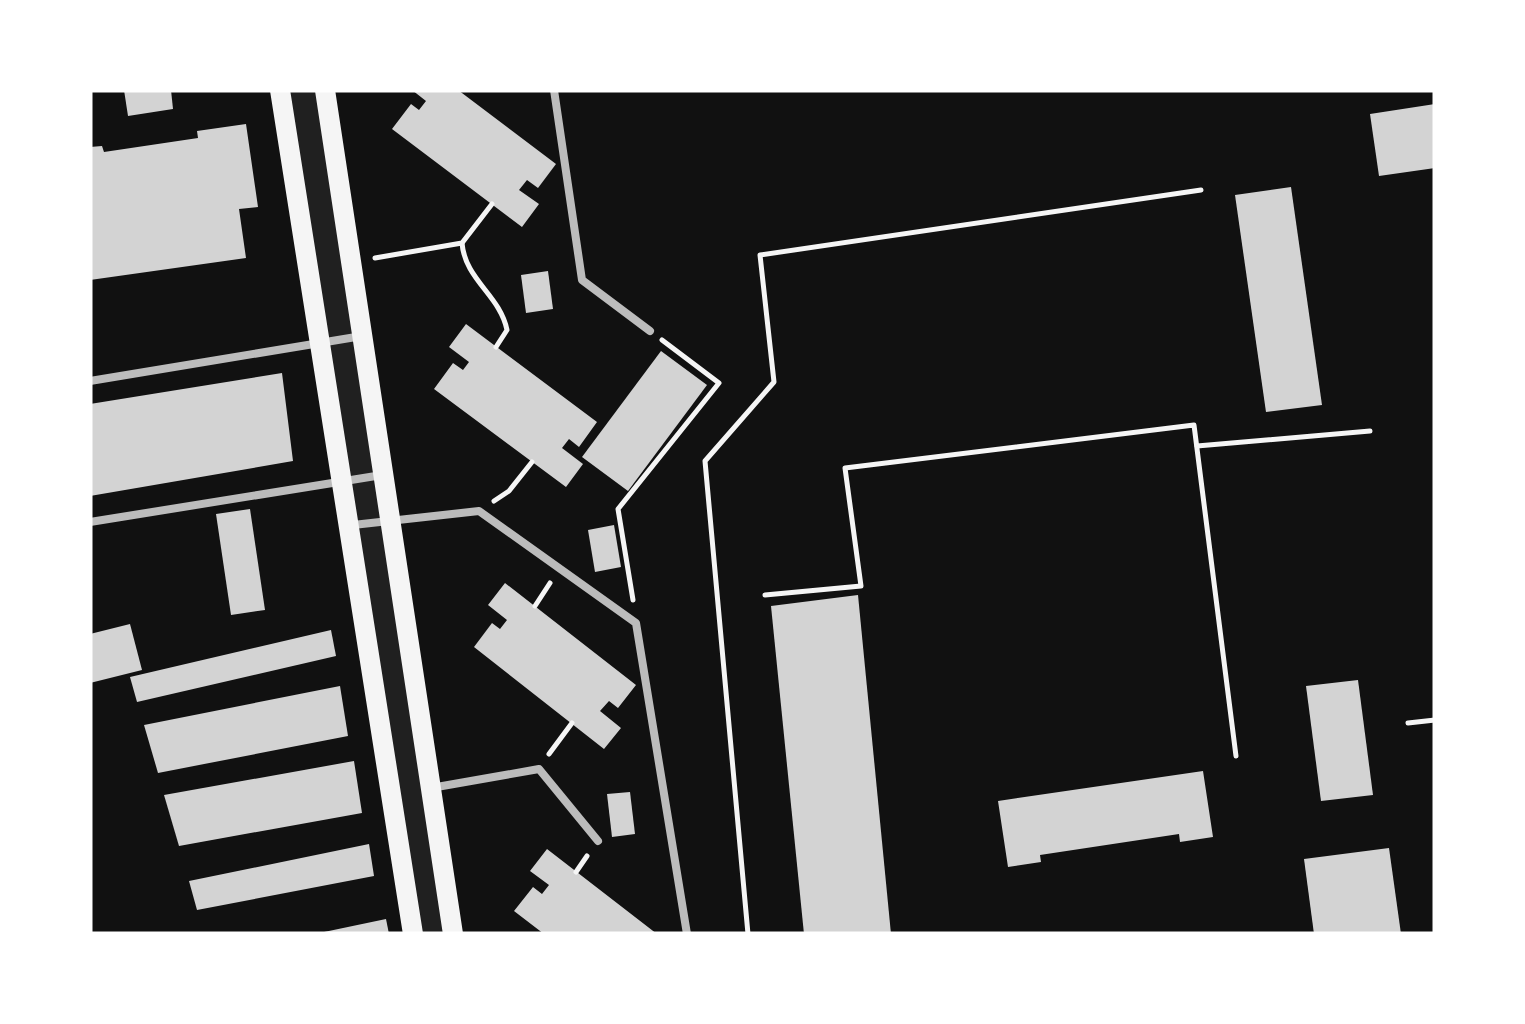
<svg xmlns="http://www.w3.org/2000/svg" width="1525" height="1024" viewBox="0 0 1525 1024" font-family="Jost,sans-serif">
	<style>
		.green { fill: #202020 }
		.building { fill: #d3d3d3 }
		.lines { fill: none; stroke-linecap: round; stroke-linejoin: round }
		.path { stroke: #f5f5f5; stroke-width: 5 }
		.service { stroke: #bcbcbc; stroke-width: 8 }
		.secondary { stroke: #f5f5f5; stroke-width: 20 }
	</style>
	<rect width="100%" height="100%" fill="#111"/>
	<polygon class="green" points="280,90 325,90 453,934 413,934"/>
	<g class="building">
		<polygon points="124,90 171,90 173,109 128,116"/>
		<polygon points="412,90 458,90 556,164 538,188 527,180 519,190 539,204 522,227 392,129 411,104 419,110 426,101"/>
		<polygon points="1435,104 1435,168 1379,176 1370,114"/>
		<polygon points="246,124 258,207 239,209 246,258 90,280 90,147 102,146 104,152 198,138 197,131"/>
		<polygon points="1291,187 1322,405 1266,412 1235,195"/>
		<polygon points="548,271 553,309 526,313 521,275"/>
		<polygon points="466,324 597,422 579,447 569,439 562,448 583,464 566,487 434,389 453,363 463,370 469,362 449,347"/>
		<polygon points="661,351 707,385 628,491 582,457"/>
		<polygon points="282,373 293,461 90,496 90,404"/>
		<polygon points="250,509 265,610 231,615 216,514"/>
		<polygon points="614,525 621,567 595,572 588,530"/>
		<polygon points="505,583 636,685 618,708 609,701 600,711 621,728 604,749 474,647 492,623 500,629 507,620 488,605"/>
		<polygon points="858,595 891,934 804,934 771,606"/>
		<polygon points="130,624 142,670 90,683 90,634"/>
		<polygon points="331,630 336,656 137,702 130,677"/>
		<polygon points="1358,680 1373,795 1321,801 1306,686"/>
		<polygon points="340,686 348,736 158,773 144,725"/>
		<polygon points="354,761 362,813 179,846 164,795"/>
		<polygon points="1203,771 1213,837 1180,842 1179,834 1040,855 1041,862 1008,867 998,801"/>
		<polygon points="630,792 635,834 612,837 607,794"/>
		<polygon points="369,844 374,876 197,910 189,881"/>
		<polygon points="1389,848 1401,934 1314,934 1304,859"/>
		<polygon points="547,849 657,934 544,934 514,911 533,887 542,894 549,885 530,871"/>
		<polygon points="386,919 389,934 324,934 324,932"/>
	</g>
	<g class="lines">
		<g class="path">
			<path d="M462,243C465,280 500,295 507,330L496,347"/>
			<polyline points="375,258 462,243 492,204"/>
			<polyline points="1197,446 1370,431"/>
			<polyline points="494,501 509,491 532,462"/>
			<polyline points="765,595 861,586 845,468 1194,425 1236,756"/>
			<polyline points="633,600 618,509 719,383 662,340"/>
			<polyline points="535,606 550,583"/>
			<polyline points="1408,723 1435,720"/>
			<polyline points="549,754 572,723"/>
			<polyline points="576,872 587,856"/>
			<polyline points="748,934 705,461 774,382 760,255 1201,190"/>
		</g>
		<g class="service">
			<polyline points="554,90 582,280 650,331"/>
			<polyline points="90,381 362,336"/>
			<polyline points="90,522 382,475"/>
			<polyline points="353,525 479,511 636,623 687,934"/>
			<polyline points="431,788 539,769 598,841"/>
		</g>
		<g class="secondary">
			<polyline points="280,90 413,934"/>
			<polyline points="325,90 453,934"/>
		</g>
	</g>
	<rect width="1525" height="1024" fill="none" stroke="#ffffff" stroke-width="185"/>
</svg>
